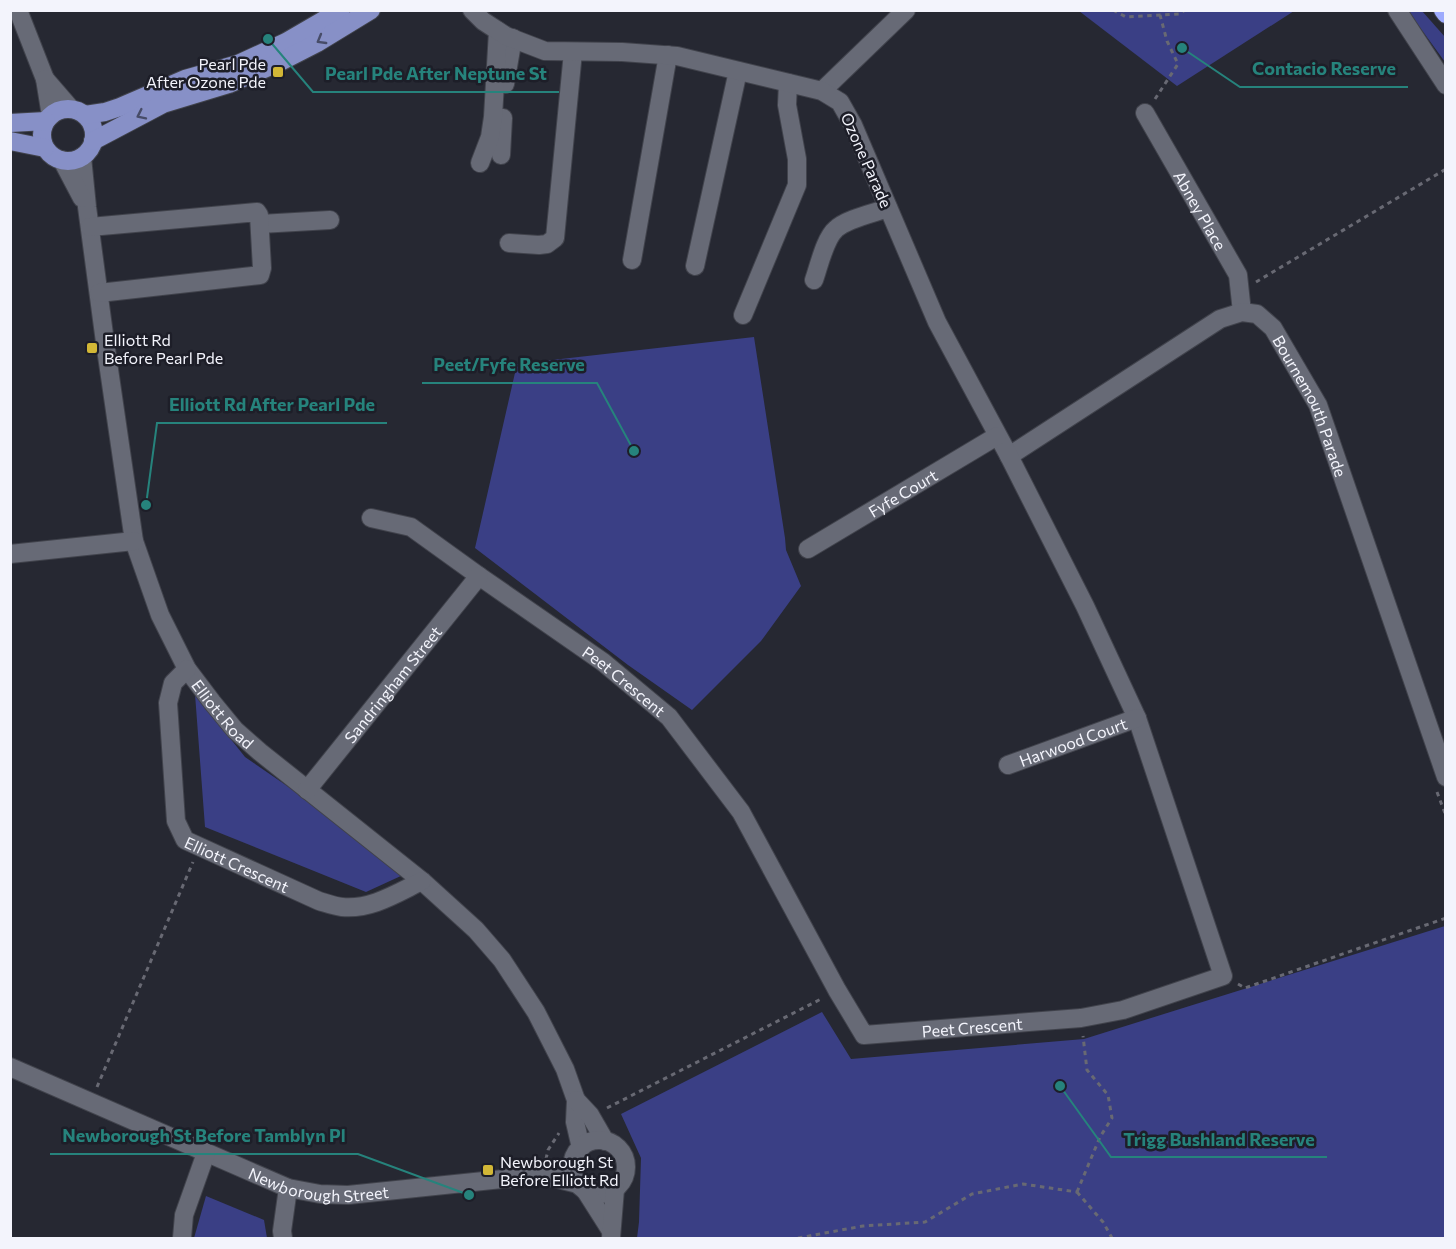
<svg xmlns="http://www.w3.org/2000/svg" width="1456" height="1249" viewBox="0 0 1456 1249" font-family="Commissioner,sans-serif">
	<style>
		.green { fill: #3a3f85 }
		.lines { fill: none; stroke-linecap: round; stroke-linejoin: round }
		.minor-casing { stroke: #41434c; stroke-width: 20 }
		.major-casing { stroke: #41434c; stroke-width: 20 }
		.highway-casing { stroke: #41434c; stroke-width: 20 }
		.path { stroke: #686973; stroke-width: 3; stroke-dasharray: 4.5 4.5; stroke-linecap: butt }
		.minor { stroke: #676a76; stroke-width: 18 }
		.major { stroke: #8790c7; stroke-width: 18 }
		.highway { stroke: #9daafd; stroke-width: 18 }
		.oneway { stroke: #474c68 }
		.poi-dot { fill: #d2b736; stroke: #1d1e28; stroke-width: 2 }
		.labels { text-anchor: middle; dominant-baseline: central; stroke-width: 5; stroke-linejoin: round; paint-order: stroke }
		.poi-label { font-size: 16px; fill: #f3f4fc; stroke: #1d1e28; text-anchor: start }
		.street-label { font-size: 16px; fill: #f3f4fc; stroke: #1d1e28 }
		.leader { fill: none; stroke: #26837c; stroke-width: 2 }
		.callout-dot { fill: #26837c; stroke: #1d1e28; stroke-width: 2 }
		.callout-label { font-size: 18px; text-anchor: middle; font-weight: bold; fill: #26837c; stroke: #1d1e28; stroke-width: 5; stroke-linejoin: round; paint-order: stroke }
	</style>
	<rect width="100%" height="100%" fill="#262832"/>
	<g class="green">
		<polygon points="1079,11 1294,11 1177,86"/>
		<polygon points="1408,11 1422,11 1445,37 1445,62"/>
		<polygon points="754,337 785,538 786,550 801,586 761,641 692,710 628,665 475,548 517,364"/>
		<polygon points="195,694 245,757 309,801 403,875 366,892 205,827"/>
		<polygon points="1445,926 1445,1238 637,1238 639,1222 641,1158 621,1114 822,1012 851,1059 1084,1039"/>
		<polygon points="206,1196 264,1220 267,1238 194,1238"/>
	</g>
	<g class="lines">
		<g class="minor-casing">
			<g id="minor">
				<polyline points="18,10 45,79 51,116"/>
				<polyline points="1397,10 1446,85"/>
				<polyline points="45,79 71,109"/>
				<polyline points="505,84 513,38"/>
				<polyline points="822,91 906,10"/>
				<path id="s1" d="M1145,113L1238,275L1242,312"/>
				<polyline points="501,155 503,118"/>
				<path id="s2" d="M82,157L87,207L105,342L134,541L160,615L187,669L212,702L235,730L260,752L422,881L476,930L502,960L536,1012L565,1069L576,1100L575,1122L581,1148"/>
				<polyline points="62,160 82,198"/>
				<polyline points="480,163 490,137 493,117 498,31"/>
				<polyline points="260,224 330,220"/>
				<polyline points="90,227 257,212 259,215 262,268 260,275 99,293"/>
				<polyline points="509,243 539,245 547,244 555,238 573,52"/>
				<polyline points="632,260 668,55"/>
				<polyline points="695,266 738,71"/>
				<path d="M814,280C819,266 825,238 836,229C846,219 874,213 888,208"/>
				<polyline points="743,315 797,185 797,159 787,105 788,83"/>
				<path id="s3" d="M1009,456L1220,319L1242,312L1257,314L1273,328L1318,405L1446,777"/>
				<path id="s4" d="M371,518L411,527L479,576L603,662L669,717L741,812L837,990L864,1035L1081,1018L1123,1010L1223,976L1137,718L1085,606L1009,456L937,322L853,125L840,102L822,91L677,56L622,52L545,51L506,36L483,21L472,10"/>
				<path id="s5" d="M808,549L997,436"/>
				<polyline points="10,554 134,541"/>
				<path id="s6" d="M187,669L173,683L168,703L176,821L185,840L319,901C326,903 334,906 342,907C371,910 397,893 422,881"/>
				<path id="s7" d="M1008,765L1137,718"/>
				<path id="s8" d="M307,790L479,576"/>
				<path id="s9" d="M10,1067L288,1188L320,1194L348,1195L542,1175L578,1184"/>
				<polyline points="576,1100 590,1115 605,1141"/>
				<circle cx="599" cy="1167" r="27"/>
				<polyline points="585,1190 611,1231"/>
				<polyline points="182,1238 184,1215 206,1153"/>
				<polyline points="283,1238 282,1231 288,1188"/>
				<polyline points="611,1238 615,1189"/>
			</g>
		</g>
		<g class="major-casing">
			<g id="major">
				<circle cx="68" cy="135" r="26"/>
				<polyline points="85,115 105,112 120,107 185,79 238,64 286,42 341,10"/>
				<polyline points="10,123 46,121"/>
				<polyline points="10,141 45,148"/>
				<polyline points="93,141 163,104 229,84 278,63 317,43 371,10"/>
			</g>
		</g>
		<g class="highway-casing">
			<polyline id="highway" points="1443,10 1446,14"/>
		</g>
		<g class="path">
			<polyline points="1113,10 1126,17 1179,14 1185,10"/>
			<polyline points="1155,99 1178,64 1167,41 1160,15"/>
			<polyline points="1256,282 1446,169"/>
			<polyline points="1437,792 1446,816"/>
			<polyline points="1238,984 1245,988 1446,918"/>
			<polyline points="97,1087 193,862"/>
			<polyline points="607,1108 823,998"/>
			<polyline points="546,1159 548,1150 559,1133"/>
			<polyline points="1077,1192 1100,1137 1112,1118 1108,1095 1087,1070 1083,1036"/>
			<polyline points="1077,1192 1103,1222 1112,1238"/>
			<polyline points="798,1238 863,1226 925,1222 972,1194 1023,1184 1077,1192"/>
		</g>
		<use href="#minor" class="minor"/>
		<use href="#major" class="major"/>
		<use href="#highway" class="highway"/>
	</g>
	<defs><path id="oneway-chevron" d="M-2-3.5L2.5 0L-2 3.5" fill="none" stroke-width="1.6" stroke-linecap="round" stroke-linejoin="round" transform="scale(1.5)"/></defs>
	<g class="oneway">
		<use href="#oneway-chevron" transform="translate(321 40) rotate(150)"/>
		<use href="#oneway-chevron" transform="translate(141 115) rotate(154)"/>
	</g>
	<g class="poi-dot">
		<rect x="272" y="66" width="12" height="12" rx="3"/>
		<rect x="86" y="342" width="12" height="12" rx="3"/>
		<rect x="482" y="1164" width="12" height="12" rx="3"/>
	</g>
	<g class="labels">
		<g class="poi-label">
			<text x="266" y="63" text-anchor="end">Pearl Pde<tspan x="266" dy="18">After Ozone Pde</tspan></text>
			<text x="104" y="339">Elliott Rd<tspan x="104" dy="18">Before Pearl Pde</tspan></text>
			<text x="500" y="1161">Newborough St<tspan x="500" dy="18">Before Elliott Rd</tspan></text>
		</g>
		<g class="street-label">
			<text transform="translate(867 160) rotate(66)">Ozone Parade</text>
			<text stroke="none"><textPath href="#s1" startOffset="112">Abney Place</textPath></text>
			<text stroke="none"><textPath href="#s3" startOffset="398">Bournemouth Parade</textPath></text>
			<text stroke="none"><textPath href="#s5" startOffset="110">Fyfe Court</textPath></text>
			<text stroke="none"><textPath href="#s4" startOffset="304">Peet Crescent</textPath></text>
			<text stroke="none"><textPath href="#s8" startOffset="136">Sandringham Street</textPath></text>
			<text stroke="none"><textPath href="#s2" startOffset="584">Elliott Road</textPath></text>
			<text stroke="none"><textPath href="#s7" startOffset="69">Harwood Court</textPath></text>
			<text stroke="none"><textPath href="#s6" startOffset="237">Elliott Crescent</textPath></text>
			<text stroke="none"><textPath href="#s4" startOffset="844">Peet Crescent</textPath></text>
			<text stroke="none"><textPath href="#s9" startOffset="333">Newborough Street</textPath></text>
		</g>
	</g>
	<path class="leader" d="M1182 48L1240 87H1408M268 39L313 92H559M634 451L597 383H422M146 505L157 423H387M469 1195L358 1154H50M1060 1086L1111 1157H1327"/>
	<g class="callout-dot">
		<circle cx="1182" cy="48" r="6"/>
		<circle cx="268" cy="39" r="6"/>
		<circle cx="634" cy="451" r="6"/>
		<circle cx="146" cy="505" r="6"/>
		<circle cx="469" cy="1195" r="6"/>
		<circle cx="1060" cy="1086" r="6"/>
	</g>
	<g class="callout-label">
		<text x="1324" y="75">Contacio Reserve</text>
		<text x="436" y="80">Pearl Pde After Neptune St</text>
		<text x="509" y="371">Peet/Fyfe Reserve</text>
		<text x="272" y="411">Elliott Rd After Pearl Pde</text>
		<text x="204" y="1142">Newborough St Before Tamblyn Pl</text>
		<text x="1219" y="1146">Trigg Bushland Reserve</text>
	</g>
	<rect width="1456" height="1249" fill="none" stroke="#f3f4fc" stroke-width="24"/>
</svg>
